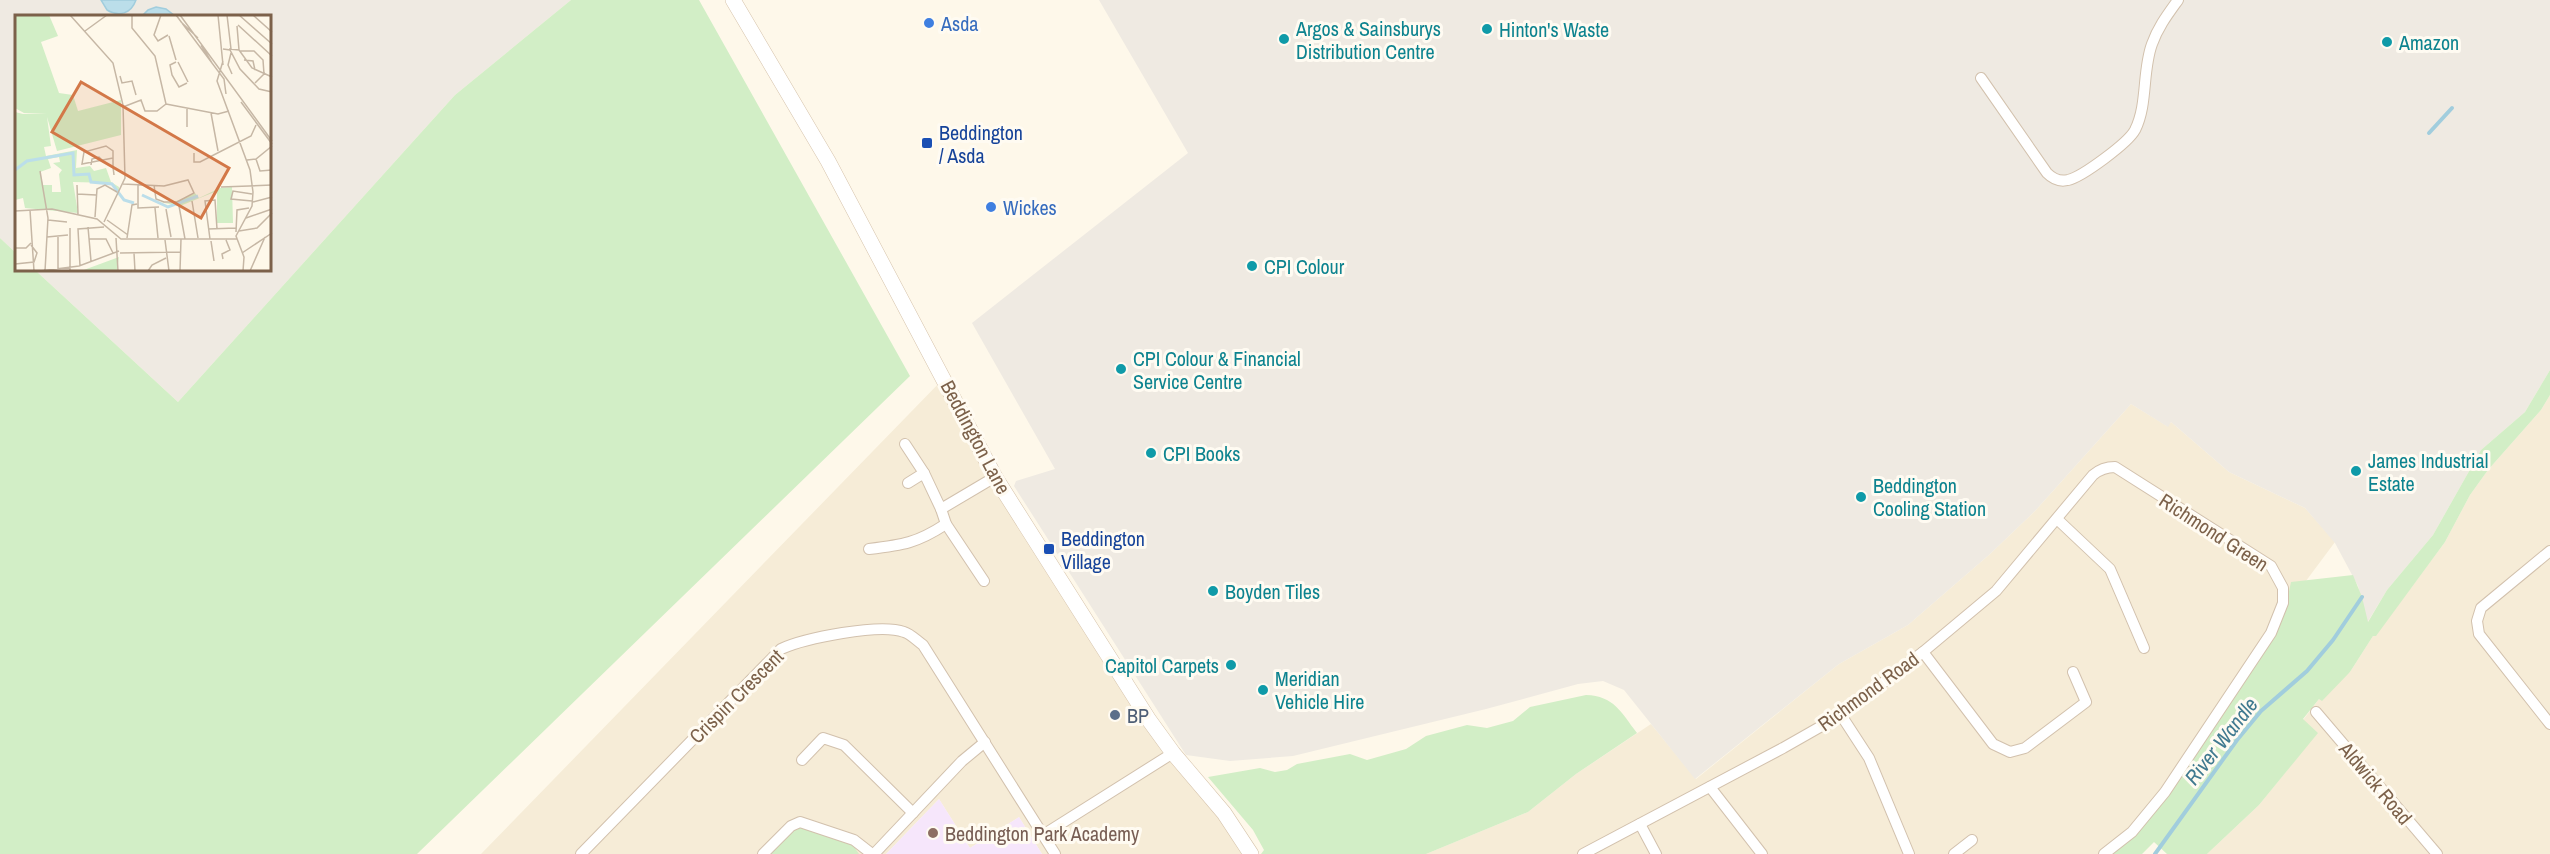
<svg xmlns="http://www.w3.org/2000/svg" width="2550" height="854" viewBox="0 0 2550 854" font-family="'Archivo Narrow',sans-serif">
	<style>
		.residential { fill: #f6ecd7 }
		.industrial { fill: #efeae2 }
		.education { fill: #f6e6fb }
		.green { fill: #d2eec6 }
		.water { fill: #bbdeea; stroke: #a1cddd; stroke-width: 1.5 }
		.lines { fill: none; stroke-linecap: round; stroke-linejoin: round }
		.stream { stroke: #a1cddd; stroke-width: 4 }
		.minor-casing { stroke: #d2c1ad; stroke-width: 12 }
		.secondary-casing { stroke: #d6c3ab; stroke-width: 16 }
		.minor { stroke: #fff; stroke-width: 10 }
		.secondary { stroke: #fff; stroke-width: 15 }
		.shop-dot { fill: #3f7fe0; stroke: #fffbf2; stroke-width: 2 }
		.culture-dot { fill: #0f9aa8; stroke: #fffbf2; stroke-width: 2 }
		.transit-dot { fill: #1a4fb4; stroke: #fffbf2; stroke-width: 2 }
		.service-dot { fill: #5c6f8a; stroke: #fffbf2; stroke-width: 2 }
		.education-dot { fill: #8d6e63; stroke: #fffbf2; stroke-width: 2 }
		.labels { text-anchor: middle; dominant-baseline: central; stroke-width: 6; stroke-linejoin: round; paint-order: stroke }
		.shop-label { font-size: 20px; fill: #366cbe; stroke: #fffbf2; text-anchor: start }
		.culture-label { font-size: 20px; fill: #0d838f; stroke: #fffbf2; text-anchor: start }
		.transit-label { font-size: 20px; fill: #164399; stroke: #fffbf2; text-anchor: start }
		.street-label { font-size: 20px; fill: #7c614a; stroke: #fffbf2 }
		.service-label { font-size: 20px; fill: #4e5e75; stroke: #fffbf2; text-anchor: start }
		.education-label { font-size: 20px; fill: #785e54; stroke: #fffbf2; text-anchor: start }
		.water-label { font-size: 21px; font-style: italic; fill: #417a90; stroke: #fffbf2 }
		.inset-river { fill: none; stroke: #bbdeea; stroke-width: 3 }
		.inset-road { fill: none; stroke: #c6b7a5; stroke-width: 1.5 }
		.view { fill: #d37848; fill-opacity: 0.15; stroke: #d37848; stroke-width: 3 }
		.inset-edge { fill: none; stroke: #7c614a; stroke-width: 3 }
	</style>
	<rect width="100%" height="100%" fill="#fef8ea"/>
	<g class="residential">
		<polygon points="944,378 1120,675 1251,854 1042,854 1019,817 970,848 939,799 886,854 481,854"/>
		<polygon points="2550,395 2550,854 2207,854 2259,805 2317,733 2303,720 2319,699 2350,672 2373,636 2376,635 2445,542 2470,495 2488,470 2541,410"/>
		<polygon points="2131,404 2167,426 2171,422 2229,472 2305,508 2335,542 2279,617 2165,792 2104,854 1426,854 1528,812 1576,774 1651,724 1696,779 1839,664 1908,625 1990,554 2035,511"/>
	</g>
	<g class="industrial">
		<polygon points="0,0 571,0 455,95 178,402 35,270 270,270 270,16 16,16 16,253 0,238"/>
		<polygon points="1099,0 2550,0 2550,370 2525,412 2481,450 2433,535 2387,590 2367,623 2358,586 2335,543 2305,508 2229,472 2171,422 2168,427 2131,404 2035,511 1990,554 1908,625 1839,664 1695,779 1624,690 1603,681 1578,684 1486,709 1293,756 1230,761 1186,755 1014,486 1016,481 1055,469 972,323 1188,153"/>
	</g>
	<polygon class="education" points="939,799 970,848 1019,817 1042,854 886,854"/>
	<g class="green">
		<polygon points="571,0 699,0 910,376 417,854 0,854 0,238 16,253 16,270 35,270 178,402 455,95"/>
		<polygon points="2550,370 2550,395 2541,410 2488,470 2470,495 2445,542 2376,636 2373,636 2350,672 2322,701 2319,699 2303,719 2318,733 2259,805 2207,854 2167,854 2154,842 2142,854 2108,854 2176,781 2284,615 2291,582 2353,575 2362,597 2368,622 2387,590 2433,535 2481,450 2525,412"/>
		<path d="M1586,695C1614,696 1621,712 1637,733L1576,774L1528,812L1426,854H1261L1264,850L1253,830L1208,777L1260,768L1275,772L1287,770L1297,764L1350,754L1367,760L1406,749L1426,736L1467,725L1487,728L1513,721L1530,707Z"/>
		<polygon points="798,826 852,844 859,854 769,854"/>
	</g>
	<g class="water">
		<path d="M101,0H136C131,14 119,17 107,10Z"/>
		<polygon points="156,7 166,9 175,16 142,16 148,10"/>
	</g>
	<g class="lines">
		<g class="stream">
			<polyline points="2429,133 2452,108"/>
			<polyline points="2155,854 2237,740 2261,711 2307,671 2333,640 2362,597"/>
		</g>
		<g class="minor-casing">
			<g id="minor">
				<path d="M1981,78L2047,173C2053,179 2060,182 2068,180C2082,177 2128,143 2135,130C2148,104 2142,71 2152,44C2158,27 2168,14 2178,0"/>
				<polyline points="905,444 924,473"/>
				<polyline points="908,483 924,473 941,509 995,477"/>
				<polyline points="941,509 946,524 984,581"/>
				<polyline points="2057,519 2110,569 2144,648"/>
				<path d="M869,549C903,545 917,543 946,524"/>
				<polyline points="2550,551 2481,608 2477,621 2479,634 2550,724"/>
				<polyline points="1923,652 1993,744 2010,752 2025,748 2086,702 2073,672"/>
				<polyline points="2316,712 2437,854"/>
				<polyline points="1841,715 1869,758 1909,854"/>
				<polyline points="802,760 823,738 844,745 913,813"/>
				<polyline points="1710,787 1762,854"/>
				<polyline points="1640,824 1656,854"/>
				<polyline points="1043,835 1173,753"/>
				<path d="M581,854L781,649C805,638 880,623 904,632C911,634 917,641 923,645L1055,854"/>
				<polyline points="763,854 791,826 800,822 854,840 872,854"/>
				<polyline points="874,854 962,761 985,742"/>
				<path d="M1583,854L1783,748L1841,715L1923,652L1996,591L2093,475C2100,469 2106,467 2115,467L2271,566L2283,588V603L2271,633L2165,792L2132,832L2104,854"/>
				<polyline points="1954,854 1972,840"/>
			</g>
		</g>
		<g class="secondary-casing">
			<polyline id="secondary" points="733,0 828,161 995,477 1149,720 1173,753 1224,813 1251,854"/>
		</g>
		<use href="#minor" class="minor"/>
		<use href="#secondary" class="secondary"/>
	</g>
	<g class="shop-dot">
		<circle cx="929" cy="23" r="6"/>
		<circle cx="991" cy="207" r="6"/>
	</g>
	<g class="culture-dot">
		<circle cx="1487" cy="29" r="6"/>
		<circle cx="1284" cy="39" r="6"/>
		<circle cx="2387" cy="42" r="6"/>
		<circle cx="1252" cy="266" r="6"/>
		<circle cx="1121" cy="369" r="6"/>
		<circle cx="1151" cy="453" r="6"/>
		<circle cx="2356" cy="471" r="6"/>
		<circle cx="1861" cy="497" r="6"/>
		<circle cx="1213" cy="591" r="6"/>
		<circle cx="1231" cy="665" r="6"/>
		<circle cx="1263" cy="690" r="6"/>
	</g>
	<g class="transit-dot">
		<rect x="921" y="137" width="12" height="12" rx="3"/>
		<rect x="1043" y="543" width="12" height="12" rx="3"/>
	</g>
	<circle class="service-dot" cx="1115" cy="715" r="6"/>
	<circle class="education-dot" cx="933" cy="833" r="6"/>
	<g class="labels">
		<g class="shop-label">
			<text x="941" y="23">Asda</text>
			<text x="1003" y="207">Wickes</text>
		</g>
		<g class="culture-label">
			<text x="1296" y="28">Argos &amp; Sainsburys<tspan x="1296" dy="23">Distribution Centre</tspan></text>
			<text x="1499" y="29">Hinton's Waste</text>
			<text x="2399" y="42">Amazon</text>
			<text x="1264" y="266">CPI Colour</text>
			<text x="1133" y="358">CPI Colour &amp; Financial<tspan x="1133" dy="23">Service Centre</tspan></text>
			<text x="1163" y="453">CPI Books</text>
			<text x="2368" y="460">James Industrial<tspan x="2368" dy="23">Estate</tspan></text>
			<text x="1873" y="485">Beddington<tspan x="1873" dy="23">Cooling Station</tspan></text>
			<text x="1225" y="591">Boyden Tiles</text>
			<text x="1219" y="665" text-anchor="end">Capitol Carpets</text>
			<text x="1275" y="678">Meridian<tspan x="1275" dy="23">Vehicle Hire</tspan></text>
		</g>
		<g class="transit-label">
			<text x="939" y="132">Beddington<tspan x="939" dy="23">/ Asda</tspan></text>
			<text x="1061" y="538">Beddington<tspan x="1061" dy="23">Village</tspan></text>
		</g>
		<g class="street-label">
			<text transform="translate(976 437) rotate(62)">Beddington Lane</text>
			<text transform="translate(2214 532) rotate(33)">Richmond Green</text>
			<text transform="translate(1868 691) rotate(-36)">Richmond Road</text>
			<text transform="translate(736 696) rotate(-45)">Crispin Crescent</text>
			<text transform="translate(2376 783) rotate(50)">Aldwick Road</text>
		</g>
		<g class="service-label">
			<text x="1127" y="715">BP</text>
		</g>
		<g class="education-label">
			<text x="945" y="833">Beddington Park Academy</text>
		</g>
		<g class="water-label">
			<text transform="translate(2221 741) rotate(-52)">River Wandle</text>
		</g>
	</g>
	<g transform="translate(15 15)">
		<rect width="256" height="256" fill="#fef8ea"/>
		<path d="M0,0H34L43,21L26,27L44,78L58,80L63,96L106,85V120L42,136L32,102L36,131L29,132L31,141L62,135L61,153L75,151L79,156L91,153L96,167L104,172V176L96,168L58,167L63,198L10,193L8,183L0,185V97L8,99L32,98H9L0,93ZM44,142L45,147L38,148L47,155L44,159L46,177H37V170H28L25,157L36,153L33,144ZM217,172L218,208H202V176L165,191L144,187L157,188L180,178L184,183L205,173ZM104,242L102,256H66Z" fill="#d2eec6" fill-rule="evenodd"/>
		<path class="inset-river" d="M0,155L12,146L58,138L59,160L74,159L76,167L97,169L109,185L119,188M127,180L153,192L183,181"/>
		<path class="inset-road" d="M55,0L98,48L108,90L110,163L89,207M117,0V13L140,41L151,89M146,0L139,20L143,26L153,20M161,0L209,64L211,79M165,0L257,126M203,0L208,50M212,0L216,34M224,0L257,29M238,0L257,17M166,7L183,23M223,10L257,41M222,11L224,35M70,16L92,0M154,21L161,45M186,30L197,48M208,34L215,35L225,54L244,74L257,77M214,34L224,35L237,53L257,62M225,36H239L248,45L249,59L240,68M216,38L213,50L217,59M229,45L238,46L240,55M208,46L202,66L235,155L238,177L237,191L221,221L229,242L228,256M161,47L155,50L157,60L164,72L172,68M163,47L173,67M105,61L107,68L117,66L121,80M226,87L257,129M151,89L203,99L214,96M108,92L126,85L130,96H142L151,89M172,94V112M196,98L203,136M179,138V147H185L236,121L241,110M98,143L67,149L69,137L91,131L98,136V152L99,160M241,144L245,156L257,155M232,145L241,144L257,131M76,150L77,144L84,142L88,146M25,156L33,203L30,256M108,169L149,171L173,165L179,178L162,187H149L141,184L139,170M62,170L63,199M123,170V193L144,192M206,172L257,170M62,179L81,180M237,179L218,176L216,184L237,186M177,186L183,223M238,187L257,182M164,191L170,224M140,193L143,223M151,194L156,222M15,195L19,256M0,196L37,194L82,204L106,224H222M80,202L82,174L90,170L102,177M231,203L257,194M33,205L52,207M92,205L113,220M73,212L76,246M55,213V256M193,214L221,213M224,216L242,213L257,198M221,217L222,195L234,193M32,222L53,220M101,223L103,256M112,223L117,190L122,189M74,224H91L98,238M195,224L190,186L200,185L202,214M150,225L154,256M196,226L199,246M0,233H11L16,228M105,238L166,237M119,238L120,256M227,238L257,218M208,244L207,239L215,235L211,225M0,249L19,247L22,238L16,230M65,251L63,214L89,212M43,254V222M25,256L64,251L104,236M133,256L137,250L151,243M165,256L166,224M235,256L250,222"/>
		<path class="view" d="M66,67L214,153L186,203L37,117Z"/>
		<rect width="256" height="256" class="inset-edge"/>
	</g>
</svg>
